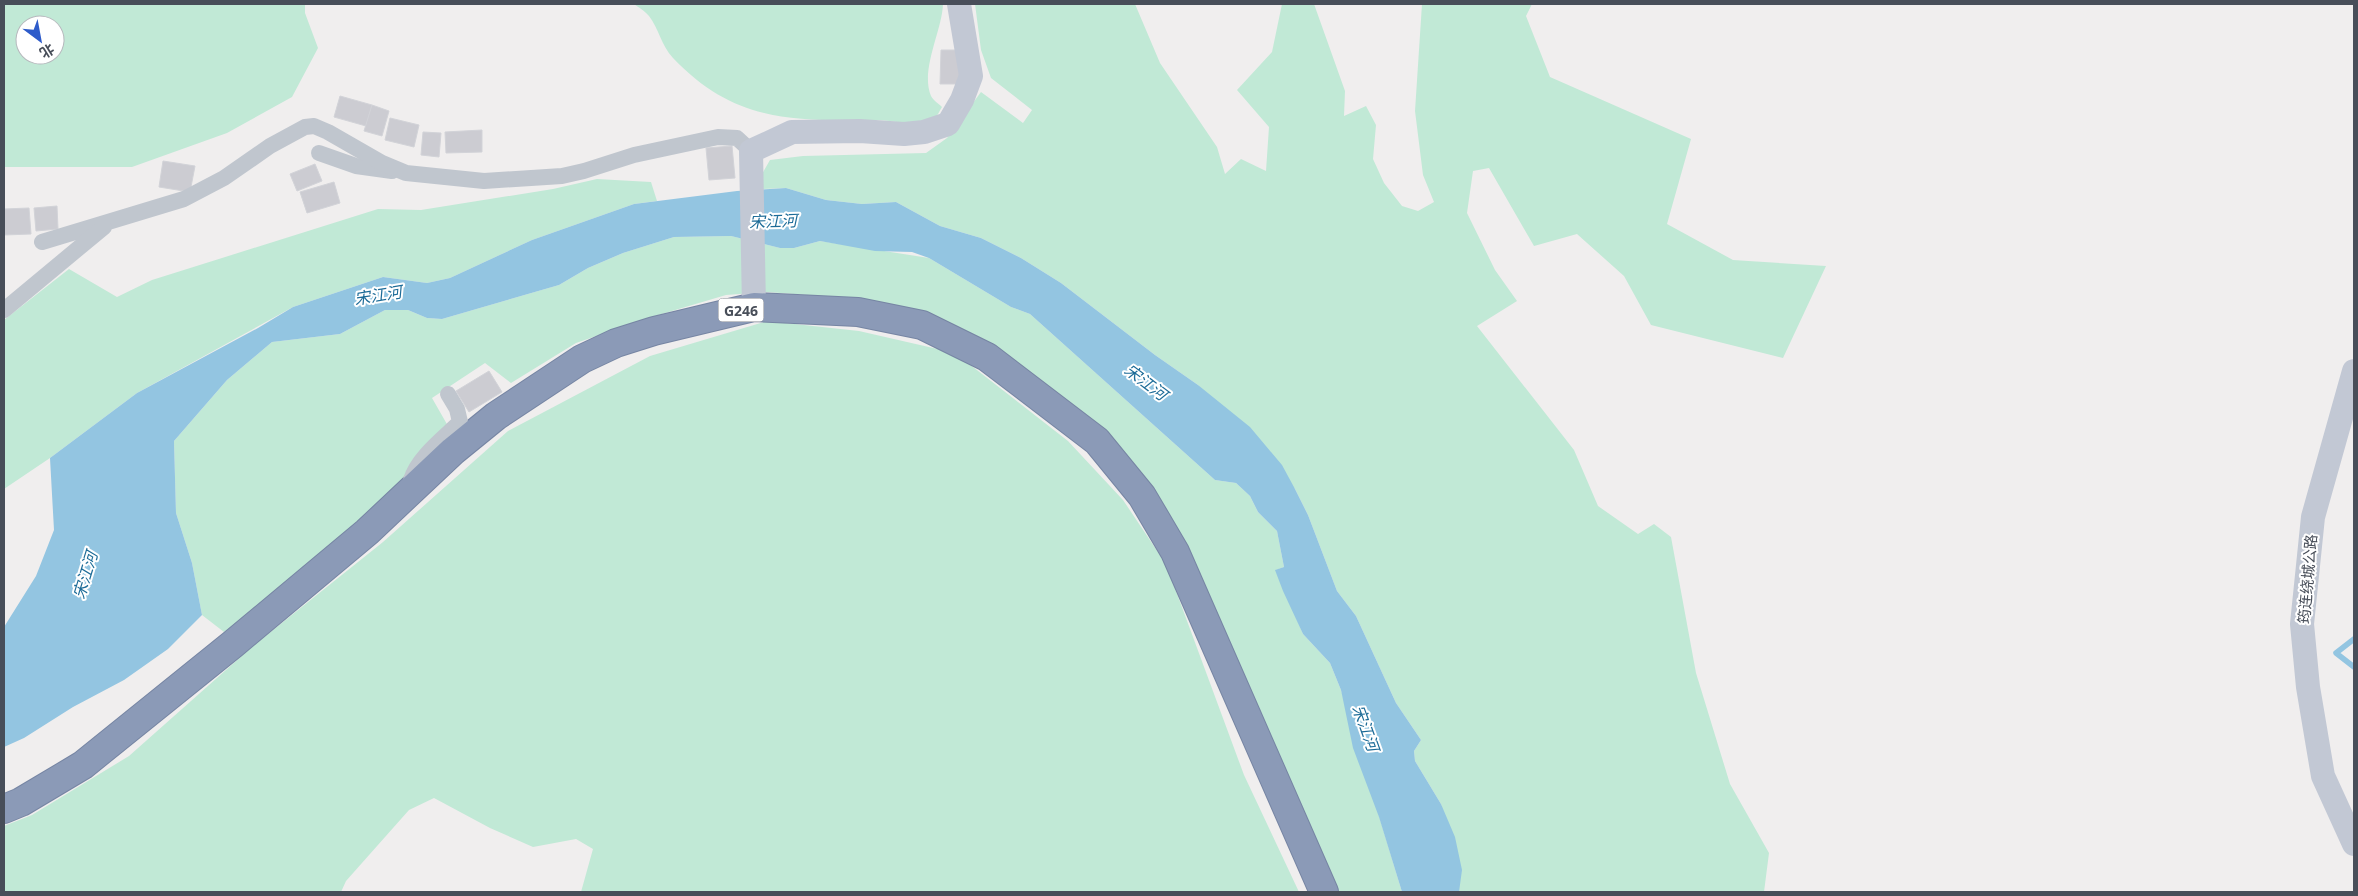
<svg xmlns="http://www.w3.org/2000/svg" width="2358" height="896" viewBox="0 0 2358 896" font-family="'Noto Sans','Noto Sans SC',sans-serif">
	<style>
		.green { fill: #c1e9d6; fill-rule: evenodd }
		.water { fill: #93c5e1 }
		.lines { fill: none; stroke-linecap: round; stroke-linejoin: round }
		.stream { stroke: #93c5e1; stroke-width: 5.5 }
		.building { fill: #ccccd2; stroke: #d2d3d8 }
		.highway-casing { stroke: #7685a3; stroke-width: 30 }
		.street { stroke: #c0c6ce; stroke-width: 16 }
		.secondary { stroke: #c2c8d4; stroke-width: 24 }
		.highway { stroke: #8b9ab7; stroke-width: 28 }
		.labels { text-anchor: middle; dominant-baseline: central; stroke-width: 4; stroke-linejoin: round; paint-order: stroke }
		.shield { fill: #fff; stroke: #7f838b; stroke-width: 1 }
		.shield-label { font-size: 14px; font-weight: bold; fill: #484e59 }
		.street-label { font-size: 15px; fill: #484e59; stroke: #fff }
		.water-label { font-size: 16px; font-style: italic; fill: #1c6b97; stroke: #fff }
	</style>
	<rect width="100%" height="100%" fill="#f0eeee"/>
	<g class="green">
		<path d="M4,4H305V13L318,48L292,97L227,133L132,167H4ZM25,25H55V55H25Z"/>
		<path d="M634,4H943C942,31 920,70 931,96C933,100 939,104 942,107C940,110 937,117 934,119C922,128 891,120 877,120C794,121 735,123 673,58C661,45 659,29 649,16C645,11 638,7 634,4Z"/>
		<polygon points="975,4 1135,4 1160,63 1217,147 1225,174 1241,159 1266,171 1269,127 1237,90 1272,52 1282,4 1314,4 1345,91 1344,116 1366,106 1376,125 1373,159 1384,183 1402,206 1418,211 1434,202 1423,175 1415,111 1422,4 1532,4 1526,16 1550,77 1691,139 1667,224 1733,260 1826,266 1783,358 1651,325 1624,276 1577,234 1534,246 1489,168 1473,171 1467,213 1495,270 1517,301 1477,326 1574,450 1598,506 1638,534 1654,524 1671,537 1696,673 1730,784 1769,853 1764,892 1459,892 1441,804 1415,761 1414,751 1421,740 1396,703 1356,616 1337,591 1308,515 1295,489 1198,385 1155,355 1061,283 1021,258 981,238 940,226 896,202 862,204 826,200 786,188 763,189 762,174 770,160 803,156 926,153 947,138 981,92 1023,123 1032,110 991,78 981,50"/>
		<polygon points="597,179 651,182 657,201 634,204 532,240 450,278 427,283 383,277 293,307 137,393 50,458 4,489 4,320 69,269 117,297 152,280 378,209 421,210 553,189"/>
		<polygon points="731,236 780,248 794,248 820,241 929,258 1011,307 1030,314 1215,480 1236,483 1250,496 1258,512 1277,531 1284,567 1276,570 1303,634 1330,663 1341,690 1402,892 1334,892 1212,620 1080,416 847,298 767,292 726,295 655,316 576,343 511,383 485,363 432,398 448,426 403,478 403,488 274,596 224,632 202,615 192,563 176,513 174,441 227,380 272,342 340,334 385,310 408,310 427,318 442,319 559,285 588,268 623,253 674,237"/>
		<polygon points="767,321 859,331 955,353 1068,441 1123,500 1166,564 1244,775 1299,892 581,892 593,849 576,839 533,847 490,828 434,798 409,810 346,881 341,892 4,892 4,826 32,815 129,756 253,646 383,542 508,431 650,356"/>
	</g>
	<polygon class="water" points="786,188 826,200 862,204 896,202 940,226 981,238 1021,258 1061,283 1155,355 1198,385 1250,427 1282,465 1295,489 1308,515 1337,591 1356,616 1396,703 1421,740 1414,751 1415,761 1441,804 1455,837 1462,870 1459,892 1402,892 1379,817 1353,748 1341,690 1330,663 1303,634 1283,591 1275,570 1284,567 1277,531 1258,512 1250,496 1236,483 1215,480 1030,314 1011,307 929,258 912,252 875,251 820,241 794,248 780,248 731,236 674,237 623,253 588,268 559,285 442,319 427,318 408,310 385,310 340,334 272,342 227,380 174,441 176,513 192,563 202,615 168,649 124,680 73,707 24,738 4,747 4,627 36,576 54,530 50,458 137,393 258,328 293,307 383,277 427,283 450,278 532,240 634,204 737,191"/>
	<g class="lines">
		<polyline class="stream" points="2354,639 2336,653 2354,667"/>
	</g>
	<g class="building">
		<polygon points="941,50 962,50 961,84 940,84"/>
		<polygon points="340,96 372,105 366,126 334,117"/>
		<polygon points="372,105 389,111 382,136 364,131"/>
		<polygon points="390,118 419,125 414,147 385,140"/>
		<polygon points="482,130 482,152 446,153 445,132"/>
		<polygon points="423,132 441,133 439,157 421,155"/>
		<polygon points="732,146 735,178 709,180 706,148"/>
		<polygon points="163,161 195,166 190,192 159,187"/>
		<polygon points="315,164 322,181 297,191 290,174"/>
		<polygon points="334,182 340,203 307,213 300,192"/>
		<polygon points="57,206 58,229 36,231 34,208"/>
		<polygon points="29,208 31,234 4,235 4,209"/>
		<polygon points="489,371 502,392 469,412 456,391"/>
	</g>
	<g class="lines">
		<g class="highway-casing">
			<polyline id="highway" points="4,809 21,802 83,765 233,644 367,532 453,451 496,416 582,359 616,343 654,331 754,307 858,312 922,325 987,357 1097,441 1142,496 1175,552 1324,892"/>
		</g>
		<g class="street">
			<polyline points="319,153 356,166 392,171"/>
			<polyline points="42,242 184,199 224,178 270,146 305,127 314,126 328,132 382,163 406,173 484,181 562,176 584,171 634,155 718,137 737,138 751,151"/>
			<polyline points="4,310 104,227"/>
			<path d="M411,480C418,457 444,438 460,422L457,409L448,394"/>
		</g>
		<g class="secondary">
			<polyline points="754,307 751,151 792,132 860,131 904,134 924,132 948,124 962,100 971,76 959,4"/>
			<polyline points="2354,371 2313,517 2302,624 2308,687 2323,776 2354,844"/>
		</g>
		<use href="#highway" class="highway"/>
	</g>
	<g class="labels">
		<rect class="shield" x="718.5" y="298.5" width="45" height="23" rx="4"/>
		<g class="shield-label">
			<text x="741" y="310">G246</text>
		</g>
		<g class="street-label">
			<text transform="translate(2307 579) rotate(-85)">筠连绕城公路</text>
		</g>
		<g class="water-label">
			<text transform="translate(773 221) rotate(-2)">宋江河</text>
			<text transform="translate(378 295) rotate(-9)">宋江河</text>
			<text transform="translate(1146 382) rotate(37)">宋江河</text>
			<text transform="translate(85 575) rotate(-73)">宋江河</text>
			<text transform="translate(1366 728) rotate(70)">宋江河</text>
		</g>
	</g>
	<rect width="2358" height="896" fill="none" stroke="#484e59" stroke-width="10"/>
	<g transform="translate(40 40) rotate(148)"><circle r="24" fill="#ffffff" stroke="#b6b8bd"/>
	<path d="M0-4L9 19L0 12L-9 19Z" fill="#2d5bca"/>
	<text y="-8" font-size="14" font-weight="bold" text-anchor="middle" fill="#484e59">北</text>
	</g>
</svg>
